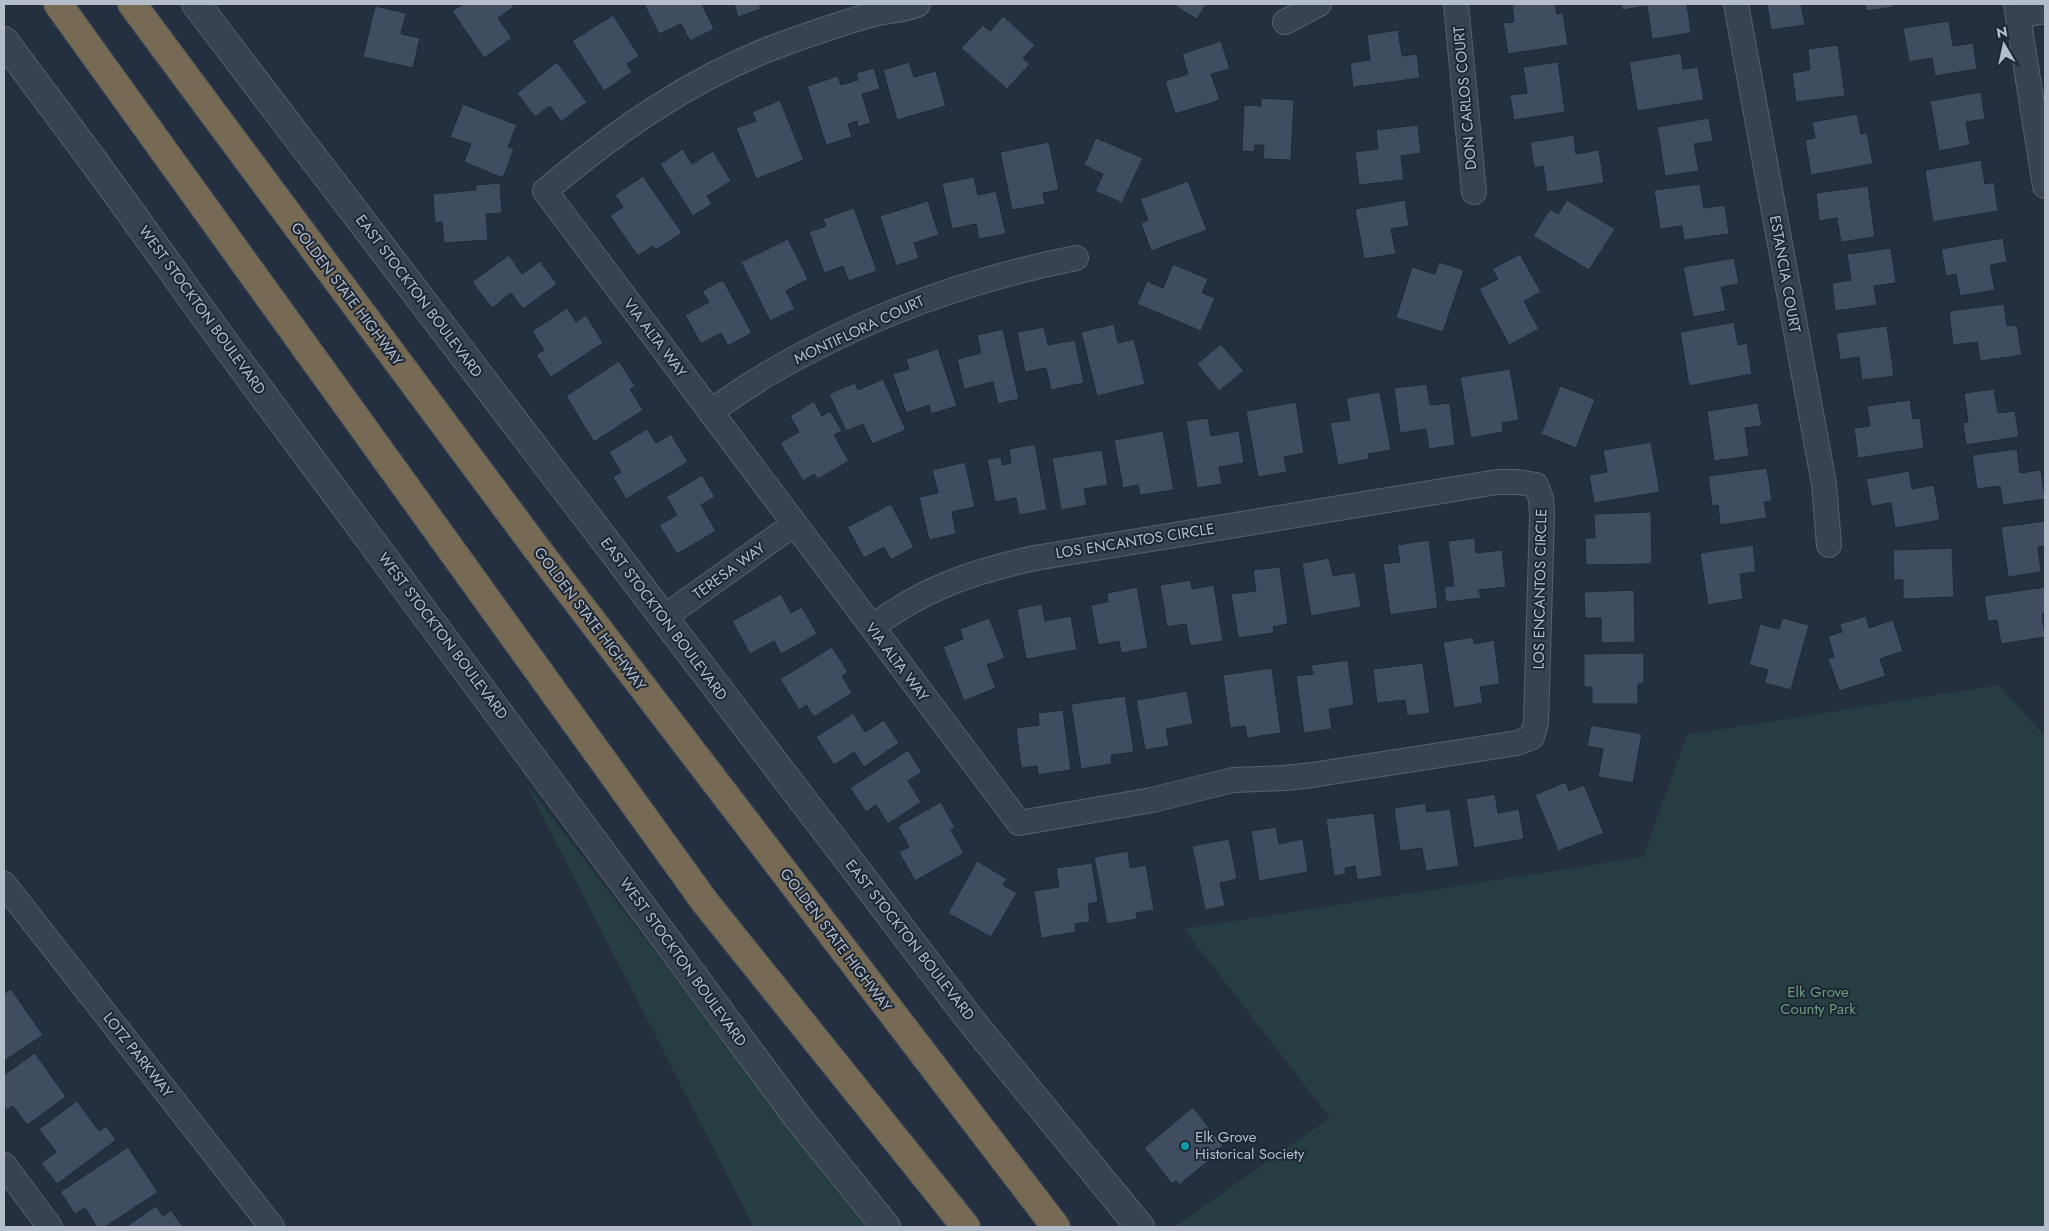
<svg xmlns="http://www.w3.org/2000/svg" width="2049" height="1231" viewBox="0 0 2049 1231" font-family="Jost,sans-serif">
	<style>
		.green { fill: #263e41 }
		.building { fill: #404d60; stroke: #1f2937 }
		.lines { fill: none; stroke-linecap: round; stroke-linejoin: round }
		.minor-casing { stroke: #56606d; stroke-width: 26 }
		.tertiary-casing { stroke: #56606d; stroke-width: 30 }
		.motorway-casing { stroke: #434d5a; stroke-width: 30 }
		.minor { stroke: #394250; stroke-width: 24 }
		.tertiary { stroke: #394250; stroke-width: 28 }
		.motorway { stroke: #766a55; stroke-width: 28 }
		.culture-dot { fill: #0f9aa8; stroke: #1d2735; stroke-width: 2 }
		.labels { text-anchor: middle; dominant-baseline: central; stroke-width: 4; stroke-linejoin: round; paint-order: stroke }
		.street-label { font-size: 15px; fill: #b5bdca; stroke: #1d2735 }
		.park-label { font-size: 15px; fill: #6b9c77; stroke: #1d2735 }
		.poi-label { font-size: 15px; fill: #b5bdca; stroke: #1d2735; text-anchor: start }
	</style>
	<rect width="100%" height="100%" fill="#243040"/>
	<g class="green">
		<polygon points="1999,685 2045,737 2045,1227 1174,1227 1330,1118 1184,929 1643,857 1687,735"/>
		<polygon points="526,784 866,1227 754,1227"/>
	</g>
	<g class="building">
		<polygon points="463,4 512,4 514,7 498,18 512,38 484,58 452,11"/>
		<polygon points="644,4 702,4 714,29 690,41 681,24 659,34"/>
		<polygon points="734,4 759,4 761,9 738,17"/>
		<polygon points="1172,4 1206,4 1197,19"/>
		<polygon points="1512,4 1555,4 1557,14 1563,13 1568,45 1508,54 1503,23 1514,22"/>
		<polygon points="1621,4 1687,4 1691,33 1652,39 1647,6 1622,10"/>
		<polygon points="1767,4 1801,4 1805,25 1771,30"/>
		<polygon points="1865,4 1893,4 1894,7 1866,11"/>
		<polygon points="375,6 406,13 401,34 420,38 413,68 363,57"/>
		<polygon points="613,15 639,56 627,64 632,72 604,91 572,41"/>
		<polygon points="1003,16 1035,45 1023,58 1030,64 1007,89 961,48 983,25 990,31"/>
		<polygon points="1949,21 1953,46 1973,43 1977,69 1935,76 1932,58 1909,62 1903,28"/>
		<polygon points="1398,30 1402,56 1417,54 1420,78 1353,87 1350,63 1370,60 1367,35"/>
		<polygon points="1221,41 1230,69 1211,74 1220,100 1175,114 1165,81 1188,74 1182,54"/>
		<polygon points="1838,45 1845,96 1796,102 1792,73 1810,70 1808,49"/>
		<polygon points="1681,53 1683,69 1698,67 1704,100 1637,111 1629,62"/>
		<polygon points="557,62 587,102 561,122 550,106 535,117 517,93"/>
		<polygon points="909,62 914,77 936,71 946,106 897,120 883,70"/>
		<polygon points="1558,62 1565,112 1514,120 1510,95 1527,93 1523,67"/>
		<polygon points="874,68 880,89 862,94 871,123 858,127 857,121 848,124 852,137 826,145 807,86 838,76 841,85 858,80 856,73"/>
		<polygon points="1981,92 1985,119 1966,122 1970,145 1939,151 1930,101"/>
		<polygon points="1261,98 1294,100 1291,160 1263,159 1264,145 1255,145 1254,152 1242,151 1244,105 1261,106"/>
		<polygon points="780,100 804,160 756,179 736,128 756,121 752,112"/>
		<polygon points="463,104 517,125 508,147 514,149 503,178 464,162 471,144 450,137"/>
		<polygon points="1857,114 1861,134 1867,133 1873,164 1811,175 1805,140 1815,138 1812,122"/>
		<polygon points="1709,118 1713,141 1694,144 1699,171 1665,176 1657,127"/>
		<polygon points="1418,125 1421,153 1401,156 1404,180 1359,185 1355,152 1378,149 1376,130"/>
		<polygon points="1574,135 1576,154 1599,150 1604,183 1547,192 1543,166 1534,168 1530,142"/>
		<polygon points="1096,138 1143,158 1122,203 1095,191 1103,174 1084,165"/>
		<polygon points="1049,142 1059,190 1043,193 1045,204 1012,210 1000,152"/>
		<polygon points="683,149 692,164 713,151 731,181 707,196 712,204 693,216 660,164"/>
		<polygon points="1981,160 1985,184 1994,182 1998,211 1933,222 1925,170"/>
		<polygon points="643,176 682,233 656,250 653,246 638,256 610,216 623,207 615,195"/>
		<polygon points="974,177 978,195 996,191 1006,234 979,239 976,224 952,229 942,183"/>
		<polygon points="1188,181 1207,230 1151,251 1141,223 1148,220 1140,199"/>
		<polygon points="500,183 502,213 486,214 488,240 444,243 442,222 435,223 433,194 476,190 476,185"/>
		<polygon points="1700,184 1704,208 1725,205 1729,234 1684,240 1682,226 1660,229 1654,190"/>
		<polygon points="1868,186 1875,237 1841,242 1837,218 1819,221 1816,193"/>
		<polygon points="1405,200 1409,226 1391,229 1396,254 1364,259 1355,209"/>
		<polygon points="1567,200 1615,229 1589,270 1533,236 1550,209 1558,214"/>
		<polygon points="928,201 939,235 914,243 919,258 896,266 880,216"/>
		<polygon points="854,208 877,271 849,281 843,266 824,273 809,232 826,226 823,219"/>
		<polygon points="2003,238 2007,262 1990,265 1995,290 1960,296 1956,274 1946,276 1941,249"/>
		<polygon points="788,239 808,279 786,291 795,309 770,321 741,262"/>
		<polygon points="1891,248 1896,283 1874,286 1877,305 1835,311 1832,283 1851,280 1847,254"/>
		<polygon points="1520,254 1541,292 1524,301 1539,329 1509,345 1479,289 1498,279 1492,269"/>
		<polygon points="509,255 522,274 540,261 557,284 523,309 511,293 492,308 472,282"/>
		<polygon points="1734,258 1739,284 1721,287 1726,311 1693,317 1683,267"/>
		<polygon points="1439,262 1464,270 1443,332 1396,318 1412,267 1435,274"/>
		<polygon points="1173,264 1208,279 1202,293 1215,298 1201,331 1137,304 1147,281 1163,288"/>
		<polygon points="723,280 752,333 728,346 721,333 701,344 685,315 709,302 702,291"/>
		<polygon points="2004,304 2007,326 2017,325 2022,355 1980,361 1977,342 1953,345 1949,311"/>
		<polygon points="567,308 576,322 586,315 603,343 551,377 536,355 544,350 532,331"/>
		<polygon points="1734,322 1738,345 1747,343 1752,374 1689,386 1680,332"/>
		<polygon points="1114,324 1118,343 1134,339 1145,384 1097,396 1081,332"/>
		<polygon points="1887,326 1894,376 1862,380 1859,357 1840,360 1836,333"/>
		<polygon points="1044,327 1048,345 1075,340 1084,383 1051,390 1046,368 1025,372 1017,332"/>
		<polygon points="1003,329 1019,399 998,404 993,382 964,389 957,359 981,353 977,335"/>
		<polygon points="1221,344 1244,371 1219,391 1197,364"/>
		<polygon points="938,349 957,406 931,414 929,405 906,413 893,374 909,369 906,359"/>
		<polygon points="619,361 635,386 630,389 643,410 594,442 566,396"/>
		<polygon points="1510,369 1519,420 1502,423 1503,432 1471,438 1460,377"/>
		<polygon points="883,379 906,430 872,444 863,424 846,431 829,394 855,383 858,390"/>
		<polygon points="1427,384 1430,405 1450,403 1455,445 1429,449 1426,429 1400,433 1394,388"/>
		<polygon points="1560,386 1595,399 1576,448 1541,434"/>
		<polygon points="1994,389 1998,413 2015,411 2019,437 1966,445 1963,423 1968,422 1964,393"/>
		<polygon points="1380,392 1391,450 1368,454 1369,459 1338,465 1330,423 1350,420 1346,398"/>
		<polygon points="1910,400 1913,419 1920,418 1924,448 1858,458 1854,428 1870,426 1867,406"/>
		<polygon points="814,401 822,416 830,411 842,431 834,435 849,461 818,479 814,474 803,481 780,443 799,432 790,416"/>
		<polygon points="1296,402 1304,453 1284,457 1287,472 1258,477 1246,411"/>
		<polygon points="1758,403 1762,426 1745,428 1749,456 1714,461 1707,411"/>
		<polygon points="1208,418 1211,436 1239,431 1244,463 1219,467 1222,484 1197,488 1186,421"/>
		<polygon points="647,429 656,443 671,434 688,462 626,499 613,477 621,472 609,452"/>
		<polygon points="1163,431 1174,490 1140,495 1138,485 1123,488 1114,440"/>
		<polygon points="1651,442 1660,492 1594,503 1589,475 1607,472 1603,450"/>
		<polygon points="1035,444 1047,510 1019,515 1016,498 995,502 987,459 1001,457 1002,465 1011,463 1009,449"/>
		<polygon points="2017,449 2020,473 2041,470 2045,499 2003,505 2000,486 1977,489 1972,455"/>
		<polygon points="1102,450 1108,485 1084,489 1087,505 1061,510 1052,458"/>
		<polygon points="965,462 975,507 952,512 956,534 929,540 919,497 938,493 932,470"/>
		<polygon points="1767,468 1772,501 1764,502 1767,518 1720,525 1718,505 1712,506 1708,476"/>
		<polygon points="1909,471 1912,489 1934,485 1940,520 1895,528 1891,503 1871,506 1866,479"/>
		<polygon points="702,475 715,497 701,505 716,531 677,554 659,525 677,515 666,497"/>
		<polygon points="891,504 914,547 891,560 884,547 864,558 847,527"/>
		<polygon points="1651,512 1652,564 1586,565 1585,538 1595,538 1594,514"/>
		<polygon points="2045,521 2045,546 2038,547 2041,572 2008,577 2001,527"/>
		<polygon points="1475,538 1476,553 1502,550 1506,587 1479,590 1481,598 1446,602 1444,587 1454,586 1448,541"/>
		<polygon points="1429,540 1438,608 1390,615 1383,564 1400,562 1397,545"/>
		<polygon points="1753,545 1756,572 1740,574 1743,599 1708,605 1700,553"/>
		<polygon points="1952,548 1954,597 1903,599 1903,580 1894,580 1893,550"/>
		<polygon points="1329,558 1333,576 1355,572 1361,607 1311,616 1302,563"/>
		<polygon points="1280,567 1288,624 1273,627 1274,633 1238,638 1231,594 1256,591 1253,570"/>
		<polygon points="1191,580 1192,589 1214,585 1223,641 1190,646 1186,624 1167,627 1160,585"/>
		<polygon points="1137,587 1148,648 1121,653 1119,641 1098,645 1091,605 1108,602 1107,593"/>
		<polygon points="2045,587 2045,613 2042,614 2045,637 2001,644 1997,620 1988,621 1984,596"/>
		<polygon points="1634,590 1635,642 1601,643 1601,618 1585,618 1584,592"/>
		<polygon points="781,594 791,613 802,607 817,634 781,654 774,641 750,654 732,621"/>
		<polygon points="1042,604 1045,621 1071,616 1077,650 1026,659 1017,609"/>
		<polygon points="1866,616 1869,628 1893,620 1903,651 1880,659 1886,676 1839,691 1828,658 1834,657 1828,636 1842,632 1840,624"/>
		<polygon points="989,618 1005,658 987,665 996,688 964,701 943,647 963,639 960,629"/>
		<polygon points="1782,618 1809,625 1791,690 1764,683 1768,670 1749,665 1760,624 1779,629"/>
		<polygon points="1473,637 1474,644 1494,640 1500,684 1480,687 1483,703 1454,708 1443,642"/>
		<polygon points="832,647 848,672 842,676 852,693 814,717 806,705 799,710 780,679"/>
		<polygon points="1644,653 1644,684 1638,684 1638,704 1592,704 1592,687 1584,687 1584,654"/>
		<polygon points="1348,660 1354,705 1329,709 1332,729 1304,733 1296,676 1313,674 1311,665"/>
		<polygon points="1423,663 1430,713 1407,716 1405,700 1377,703 1373,669"/>
		<polygon points="1272,668 1281,733 1247,738 1245,726 1230,728 1223,675"/>
		<polygon points="1187,691 1193,724 1166,729 1169,746 1145,750 1136,700"/>
		<polygon points="1125,696 1134,752 1111,755 1112,764 1081,769 1071,704"/>
		<polygon points="1063,710 1071,770 1038,775 1037,766 1021,768 1016,728 1039,725 1038,713"/>
		<polygon points="853,713 865,732 884,720 899,743 864,767 854,752 834,765 816,737"/>
		<polygon points="1591,725 1642,734 1633,783 1598,777 1603,749 1587,746"/>
		<polygon points="908,750 922,772 908,781 921,802 888,824 876,805 866,812 850,788"/>
		<polygon points="1566,782 1569,791 1584,785 1604,833 1558,851 1535,795"/>
		<polygon points="1495,794 1498,813 1519,809 1524,839 1474,848 1466,799"/>
		<polygon points="941,802 955,828 951,830 964,853 915,881 899,852 909,847 898,826"/>
		<polygon points="1425,803 1427,812 1450,809 1459,866 1426,871 1422,848 1400,851 1394,808"/>
		<polygon points="1374,813 1382,876 1357,880 1355,866 1345,868 1346,874 1334,876 1326,819"/>
		<polygon points="1276,827 1279,844 1303,839 1308,872 1259,881 1251,831"/>
		<polygon points="1229,839 1237,879 1220,883 1225,906 1205,910 1192,846"/>
		<polygon points="1128,851 1130,868 1146,865 1154,910 1136,913 1137,919 1107,924 1094,857"/>
		<polygon points="977,861 1007,879 1003,885 1017,893 991,937 948,913"/>
		<polygon points="1092,863 1098,902 1088,904 1090,922 1075,924 1076,932 1041,938 1034,891 1059,887 1056,868"/>
		<polygon points="11,989 43,1035 4,1061 4,994"/>
		<polygon points="35,1053 66,1097 27,1125 13,1106 7,1110 4,1106 4,1075"/>
		<polygon points="77,1101 99,1131 106,1126 116,1140 57,1184 41,1163 56,1152 39,1129"/>
		<polygon points="1193,1107 1223,1146 1209,1157 1211,1159 1179,1185 1176,1181 1172,1184 1144,1148"/>
		<polygon points="128,1147 158,1192 105,1227 97,1227 85,1208 75,1214 60,1192"/>
		<polygon points="156,1206 163,1216 171,1210 183,1227 126,1227"/>
	</g>
	<g class="lines">
		<g class="minor-casing">
			<g id="minor">
				<polyline points="1456,4 1474,192"/>
				<polyline points="1736,4 1824,484 1829,545"/>
				<polyline points="2016,4 2045,186"/>
				<polyline points="2018,16 2045,11"/>
				<polyline points="1285,22 1319,4"/>
				<path d="M710,412C730,398 750,384 771,372C867,316 966,280 1076,258"/>
				<polyline points="663,618 794,524"/>
				<path d="M872,627C924,588 972,572 1035,558L1497,482H1517L1536,485L1541,499L1542,515L1536,723L1532,737L1517,743L1312,775L1285,778L1233,780L1152,800L1019,823L545,191C615,132 690,79 777,46C810,34 844,22 878,13C890,10 908,10 918,4"/>
				<polyline points="4,884 272,1227"/>
				<polyline points="4,1165 50,1227"/>
			</g>
		</g>
		<g class="tertiary-casing">
			<g id="tertiary">
				<polyline points="196,4 972,1022 1140,1227"/>
				<polyline points="4,41 95,163 226,345 796,1115 886,1227"/>
			</g>
		</g>
		<g class="motorway-casing">
			<g id="motorway">
				<polyline points="58,4 705,902 966,1227"/>
				<polyline points="132,4 537,549 1056,1227"/>
			</g>
		</g>
		<use href="#minor" class="minor"/>
		<use href="#tertiary" class="tertiary"/>
		<use href="#motorway" class="motorway"/>
	</g>
	<circle class="culture-dot" cx="1185" cy="1146" r="5"/>
	<g class="labels">
		<g class="street-label">
			<text transform="translate(1465 98) rotate(-95)">DON CARLOS COURT</text>
			<text transform="translate(1785 274) rotate(80)">ESTANCIA COURT</text>
			<text transform="translate(347 294) rotate(53)">GOLDEN STATE HIGHWAY</text>
			<text transform="translate(419 296) rotate(53)">EAST STOCKTON BOULEVARD</text>
			<text transform="translate(202 310) rotate(54)">WEST STOCKTON BOULEVARD</text>
			<text transform="translate(859 330) rotate(-25)">MONTIFLORA COURT</text>
			<text transform="translate(655 338) rotate(53)">VIA ALTA WAY</text>
			<text transform="translate(1135 541) rotate(-9)">LOS ENCANTOS CIRCLE</text>
			<text transform="translate(729 571) rotate(-36)">TERESA WAY</text>
			<text transform="translate(1540 589) rotate(-89)">LOS ENCANTOS CIRCLE</text>
			<text transform="translate(590 619) rotate(53)">GOLDEN STATE HIGHWAY</text>
			<text transform="translate(664 619) rotate(53)">EAST STOCKTON BOULEVARD</text>
			<text transform="translate(443 636) rotate(53)">WEST STOCKTON BOULEVARD</text>
			<text transform="translate(897 662) rotate(53)">VIA ALTA WAY</text>
			<text transform="translate(836 940) rotate(53)">GOLDEN STATE HIGHWAY</text>
			<text transform="translate(910 940) rotate(52)">EAST STOCKTON BOULEVARD</text>
			<text transform="translate(683 962) rotate(54)">WEST STOCKTON BOULEVARD</text>
			<text transform="translate(138 1055) rotate(52)">LOTZ PARKWAY</text>
		</g>
		<g class="park-label">
			<text x="1818" y="992">Elk Grove<tspan x="1818" dy="17">County Park</tspan></text>
		</g>
		<g class="poi-label">
			<text x="1195" y="1137">Elk Grove<tspan x="1195" dy="17">Historical Society</tspan></text>
		</g>
	</g>
	<rect width="2049" height="1231" fill="none" stroke="#b5bdca" stroke-width="10"/>
	<g transform="translate(2004 45) rotate(351)" stroke="#1d2735" stroke-width="4" paint-order="stroke">
	<path d="M0-4L9 19L0 12L-9 19Z" fill="#b5bdca"/>
	<text y="-8" font-size="14" font-weight="bold" text-anchor="middle" fill="#b5bdca">N</text>
	</g>
</svg>
